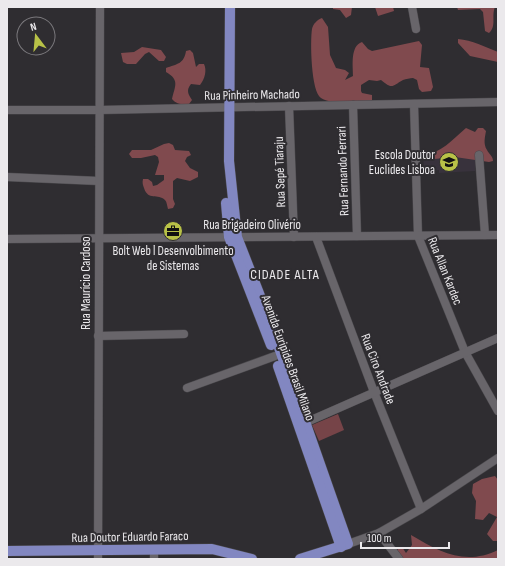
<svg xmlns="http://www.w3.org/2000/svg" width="505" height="566" viewBox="0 0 505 566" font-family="'Sofia Sans Condensed',sans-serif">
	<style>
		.built { fill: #38323c }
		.green { fill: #764448 }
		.forest { fill: #804a4e }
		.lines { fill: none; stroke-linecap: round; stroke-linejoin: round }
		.minor-casing { stroke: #4a484c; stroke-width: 9 }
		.major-casing { stroke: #4a484c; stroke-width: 11 }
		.minor { stroke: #68656a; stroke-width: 8 }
		.major { stroke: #8287c1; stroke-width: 10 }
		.labels { text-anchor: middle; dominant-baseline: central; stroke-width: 4; stroke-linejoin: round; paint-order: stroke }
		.street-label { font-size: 13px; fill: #ebe9ec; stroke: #2f2d31 }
		.poi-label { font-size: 13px; fill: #ebe9ec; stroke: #2f2d31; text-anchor: end }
		.neighbourhood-label { font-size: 14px; letter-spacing: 1px; fill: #ebe9ec; stroke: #2f2d31 }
	</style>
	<rect width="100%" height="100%" fill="#2f2d31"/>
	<polygon class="built" points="475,151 475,171 439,173 439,170 424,171 423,153"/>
	<polygon class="green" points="338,414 344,430 319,441 312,425"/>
	<g class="forest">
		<polygon points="333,7 352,7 351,15 346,18 340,10 333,9"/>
		<polygon points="375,7 393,7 394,11 378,16"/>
		<path d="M457,7H495C491,16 497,26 489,33L485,31L483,12L480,9L458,10Z"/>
		<path d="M322,18L328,27L330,55L336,68L345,70L349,73L345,80L353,76C353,66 350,46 362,42L368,49L372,51L419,41L422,45L420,67L429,68L433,87L431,91L422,92L419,89L417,80L413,78C410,78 406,79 403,80C392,86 393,90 381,80L377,81L369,80L361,85V91L362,93L372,95V100L367,102C355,102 331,105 321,98C311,92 310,41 312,29C313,24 317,20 322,18Z"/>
		<path d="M458,39C472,40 485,47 498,52V62L470,56L458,43Z"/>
		<polygon points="142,47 161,50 166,57 164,61 159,61 149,52 145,54 136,64 127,64 123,62 121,53 134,52"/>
		<path d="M190,50L193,53L196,67L199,64H204C207,70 205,79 200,85L191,84C186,90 188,94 192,100L189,104C182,104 177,105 172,99C175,86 180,80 166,72V68C177,64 184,64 186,51Z"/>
		<path d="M466,128L475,132L478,128H483L486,131C485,137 483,144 487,150C489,154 493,156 493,161L489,162L455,157L424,160L423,156C442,152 451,141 466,128Z"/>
		<path d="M169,143L173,145L175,150L189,151L191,155L187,157L185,161L190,168L198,172V177L190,181L177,178L173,181V199L175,204L173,208L168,209C167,206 167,202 165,200C158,193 148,201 144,188C143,185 142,183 143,179H148L152,182L153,186L157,185L164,180V175H155L159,162L158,157L155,155L141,158H132L129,154L132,150H151L164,144Z"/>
		<polygon points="495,476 498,480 498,541 493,541 487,534 497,517 489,513 483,520 475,519 476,501 472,493 473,484 482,479"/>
		<path d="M411,535C440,552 465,566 498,550V559H403L397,553L398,548L402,547L406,553L412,545Z"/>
	</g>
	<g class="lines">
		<g class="minor-casing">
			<g id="minor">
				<polyline points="412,7 416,29"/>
				<polyline points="414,104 418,236 465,352 498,411"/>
				<polyline points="353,105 357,236"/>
				<polyline points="289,106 294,237"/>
				<polyline points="7,110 99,110 498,102"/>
				<polyline points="479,155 485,235"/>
				<polyline points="7,177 99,181"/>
				<polyline points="316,237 374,392 421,509"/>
				<polyline points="7,239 498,235"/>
				<polyline points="98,336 184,334"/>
				<polyline points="187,388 275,356"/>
				<polyline points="300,425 498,338"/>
				<polyline points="379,533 399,559"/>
				<polyline points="348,544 379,533 421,509 498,458"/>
				<polyline points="154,549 154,559"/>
				<polyline points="98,559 100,7"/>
			</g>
		</g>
		<g class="major-casing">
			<g id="major">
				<polyline points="230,7 229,161 237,237 269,319 348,544 300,559"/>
				<polyline points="226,203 229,237 271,345"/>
				<polyline points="278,366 341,547"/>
				<polyline points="7,551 212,549 252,559"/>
			</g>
		</g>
		<use href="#minor" class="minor"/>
		<use href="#major" class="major"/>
	</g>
	<defs>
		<g id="school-disc" transform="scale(1)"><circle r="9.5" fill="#b8c147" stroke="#2f2d31"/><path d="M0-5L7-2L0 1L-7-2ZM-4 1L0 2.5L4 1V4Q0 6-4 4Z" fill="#111"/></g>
		<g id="office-disc" transform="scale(1)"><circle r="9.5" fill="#b8c147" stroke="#2f2d31"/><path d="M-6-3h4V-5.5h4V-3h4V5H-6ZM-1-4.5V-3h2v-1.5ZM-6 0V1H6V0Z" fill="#111"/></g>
	</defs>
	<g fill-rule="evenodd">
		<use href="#school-disc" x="449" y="162"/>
		<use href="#office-disc" x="173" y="231"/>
	</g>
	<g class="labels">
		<g class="street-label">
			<text transform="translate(252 95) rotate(-1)">Rua Pinheiro Machado</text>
			<text transform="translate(343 171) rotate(-92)">Rua Fernando Ferrari</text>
			<text transform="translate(280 172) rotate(-92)">Rua Sepé Tiaraju</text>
			<text x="252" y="225">Rua Brigadeiro Olivério</text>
			<text transform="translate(445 271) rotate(68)">Rua Allan Kardec</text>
			<text transform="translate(86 283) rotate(-90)">Rua Maurício Cardoso</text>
			<text transform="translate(288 358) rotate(70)">Avenida Euripides Brasil Milano</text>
			<text transform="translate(378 369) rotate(69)">Rua Ciro Andrade</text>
			<text transform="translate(130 537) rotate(-1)">Rua Doutor Eduardo Faraco</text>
		</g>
		<g class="poi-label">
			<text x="435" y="155">Escola Doutor<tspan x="435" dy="15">Euclides Lisboa</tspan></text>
			<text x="173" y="251" text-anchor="middle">Bolt Web l Desenvolbimento<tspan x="173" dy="15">de Sistemas</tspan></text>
		</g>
		<g class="neighbourhood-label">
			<text x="285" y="274">CIDADE ALTA</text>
		</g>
	</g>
	<rect width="505" height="566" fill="none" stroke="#ebe9ec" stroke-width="16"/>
	<g transform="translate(36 36) rotate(344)"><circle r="19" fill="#2f2d31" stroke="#7a787c"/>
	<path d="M0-3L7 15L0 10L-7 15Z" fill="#b8c147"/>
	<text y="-6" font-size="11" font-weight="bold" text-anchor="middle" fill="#ebe9ec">N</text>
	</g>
	<path d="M361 542v6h88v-6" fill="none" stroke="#ebe9ec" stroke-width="2"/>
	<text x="367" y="542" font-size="12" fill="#ebe9ec" stroke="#2f2d31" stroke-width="3" paint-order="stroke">100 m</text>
</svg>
